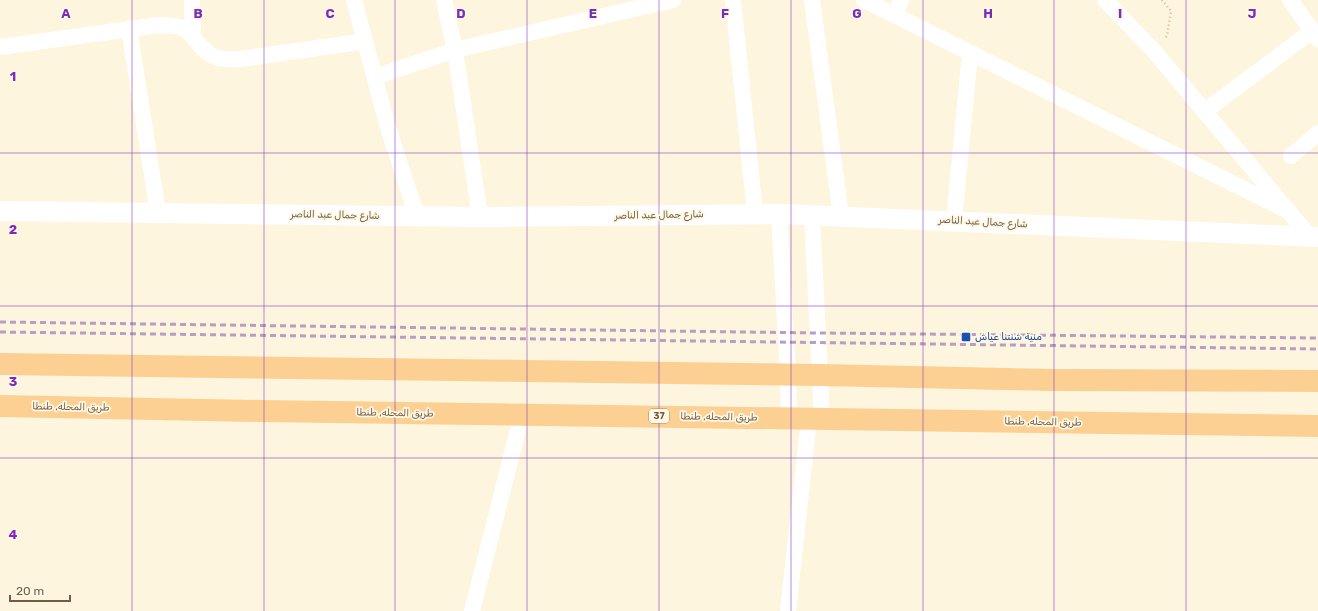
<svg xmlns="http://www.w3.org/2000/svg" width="1318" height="611" viewBox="0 0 1318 611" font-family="Rubik,'Noto Sans Arabic',sans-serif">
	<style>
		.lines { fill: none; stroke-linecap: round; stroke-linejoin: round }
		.path { stroke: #d7b998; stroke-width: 2.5; stroke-dasharray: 1 3; stroke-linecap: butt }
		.minor { stroke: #fff; stroke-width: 16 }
		.tertiary { stroke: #fff; stroke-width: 20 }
		.trunk { stroke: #fcd092; stroke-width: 22 }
		.rail { stroke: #b89dc5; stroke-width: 3; stroke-dasharray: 6 4; stroke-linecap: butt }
		.grid { fill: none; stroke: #7b2cbf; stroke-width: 1; stroke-opacity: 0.55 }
		.transit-dot { fill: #1a4fb4; stroke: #fff8e4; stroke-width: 1.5 }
		.labels { text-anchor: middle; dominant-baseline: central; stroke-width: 3.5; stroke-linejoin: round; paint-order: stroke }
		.shield { fill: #fff8e4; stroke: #9c8b75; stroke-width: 1 }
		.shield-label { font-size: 9px; font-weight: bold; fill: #725c46 }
		.street-label { font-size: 10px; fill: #725c46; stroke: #fff8e4 }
		.transit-label { font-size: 10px; fill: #164399; stroke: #fff8e4; text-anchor: start }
		.grid-label { font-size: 13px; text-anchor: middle; font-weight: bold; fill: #7b2cbf; stroke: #fff8e4; stroke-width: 3.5; stroke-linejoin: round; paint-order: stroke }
	</style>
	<rect width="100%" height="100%" fill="#fdf5dd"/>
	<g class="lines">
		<polyline class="path" points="1162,0 1171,11 1167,36 1165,38"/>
		<g class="minor">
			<polyline points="192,0 193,37"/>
			<polyline points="354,0 388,128 417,216"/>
			<polyline points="444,0 455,50 480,217"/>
			<polyline points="733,0 755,213"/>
			<polyline points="812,0 841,216"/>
			<polyline points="864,0 1290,212"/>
			<polyline points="1105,0 1153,50 1310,237"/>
			<polyline points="1290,0 1318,39"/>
			<polyline points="895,15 901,0"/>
			<polyline points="129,28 158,213"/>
			<path d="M0,47L159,25C167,26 177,25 184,29C189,31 194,38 197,42C210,59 220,60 241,59L365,41"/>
			<polyline points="375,77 455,50 673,0"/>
			<polyline points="1205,111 1312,31"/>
			<polyline points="1291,156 1318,133"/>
			<polyline points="779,214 788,374 789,419"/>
			<polyline points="812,215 822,419"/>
			<polyline points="954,221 970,53"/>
			<polyline points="472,611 522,414"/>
			<polyline points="788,611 809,419"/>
		</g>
		<polyline class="tertiary" points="0,211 480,217 779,214 1318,237"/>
		<g class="trunk">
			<polyline points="0,364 821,375 1054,380 1318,381"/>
			<polyline points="0,406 261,411 1318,426"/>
		</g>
		<g class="rail">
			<polyline points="0,322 819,333 1318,338"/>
			<polyline points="0,332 1318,349"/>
		</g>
	</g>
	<path class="grid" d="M132,0V611M264,0V611M395,0V611M527,0V611M659,0V611M791,0V611M923,0V611M1054,0V611M1186,0V611M0,153H1318M0,306H1318M0,458H1318"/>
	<rect class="transit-dot" x="961" y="332" width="10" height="10" rx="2"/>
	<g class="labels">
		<rect class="shield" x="649" y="409" width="20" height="14" rx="3"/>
		<g class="shield-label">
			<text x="659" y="416">37</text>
		</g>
		<g class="street-label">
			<text transform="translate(335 215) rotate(1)">شارع جمال عبد الناصر</text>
			<text transform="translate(659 215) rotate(-1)">شارع جمال عبد الناصر</text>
			<text transform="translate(983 222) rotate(3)">شارع جمال عبد الناصر</text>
			<text transform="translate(71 407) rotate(1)">طريق المحله, طنطا</text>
			<text transform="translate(395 413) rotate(1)">طريق المحله, طنطا</text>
			<text transform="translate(719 417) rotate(1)">طريق المحله, طنطا</text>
			<text transform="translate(1043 422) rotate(1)">طريق المحله, طنطا</text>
		</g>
		<g class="transit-label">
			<text x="975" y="337">منية شنتنا عياش</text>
		</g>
	</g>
	<g class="grid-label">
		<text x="66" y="18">A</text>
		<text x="198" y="18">B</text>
		<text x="330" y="18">C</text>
		<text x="461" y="18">D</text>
		<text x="593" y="18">E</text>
		<text x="725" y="18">F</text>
		<text x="857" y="18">G</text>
		<text x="988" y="18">H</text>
		<text x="1120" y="18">I</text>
		<text x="1252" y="18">J</text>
		<text x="13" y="81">1</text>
		<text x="13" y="234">2</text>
		<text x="13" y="386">3</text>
		<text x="13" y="539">4</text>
	</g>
	<path d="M10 595v6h60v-6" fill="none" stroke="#725c46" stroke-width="2"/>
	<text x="16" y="595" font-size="12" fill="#725c46" stroke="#fff8e4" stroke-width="3" paint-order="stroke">20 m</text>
</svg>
